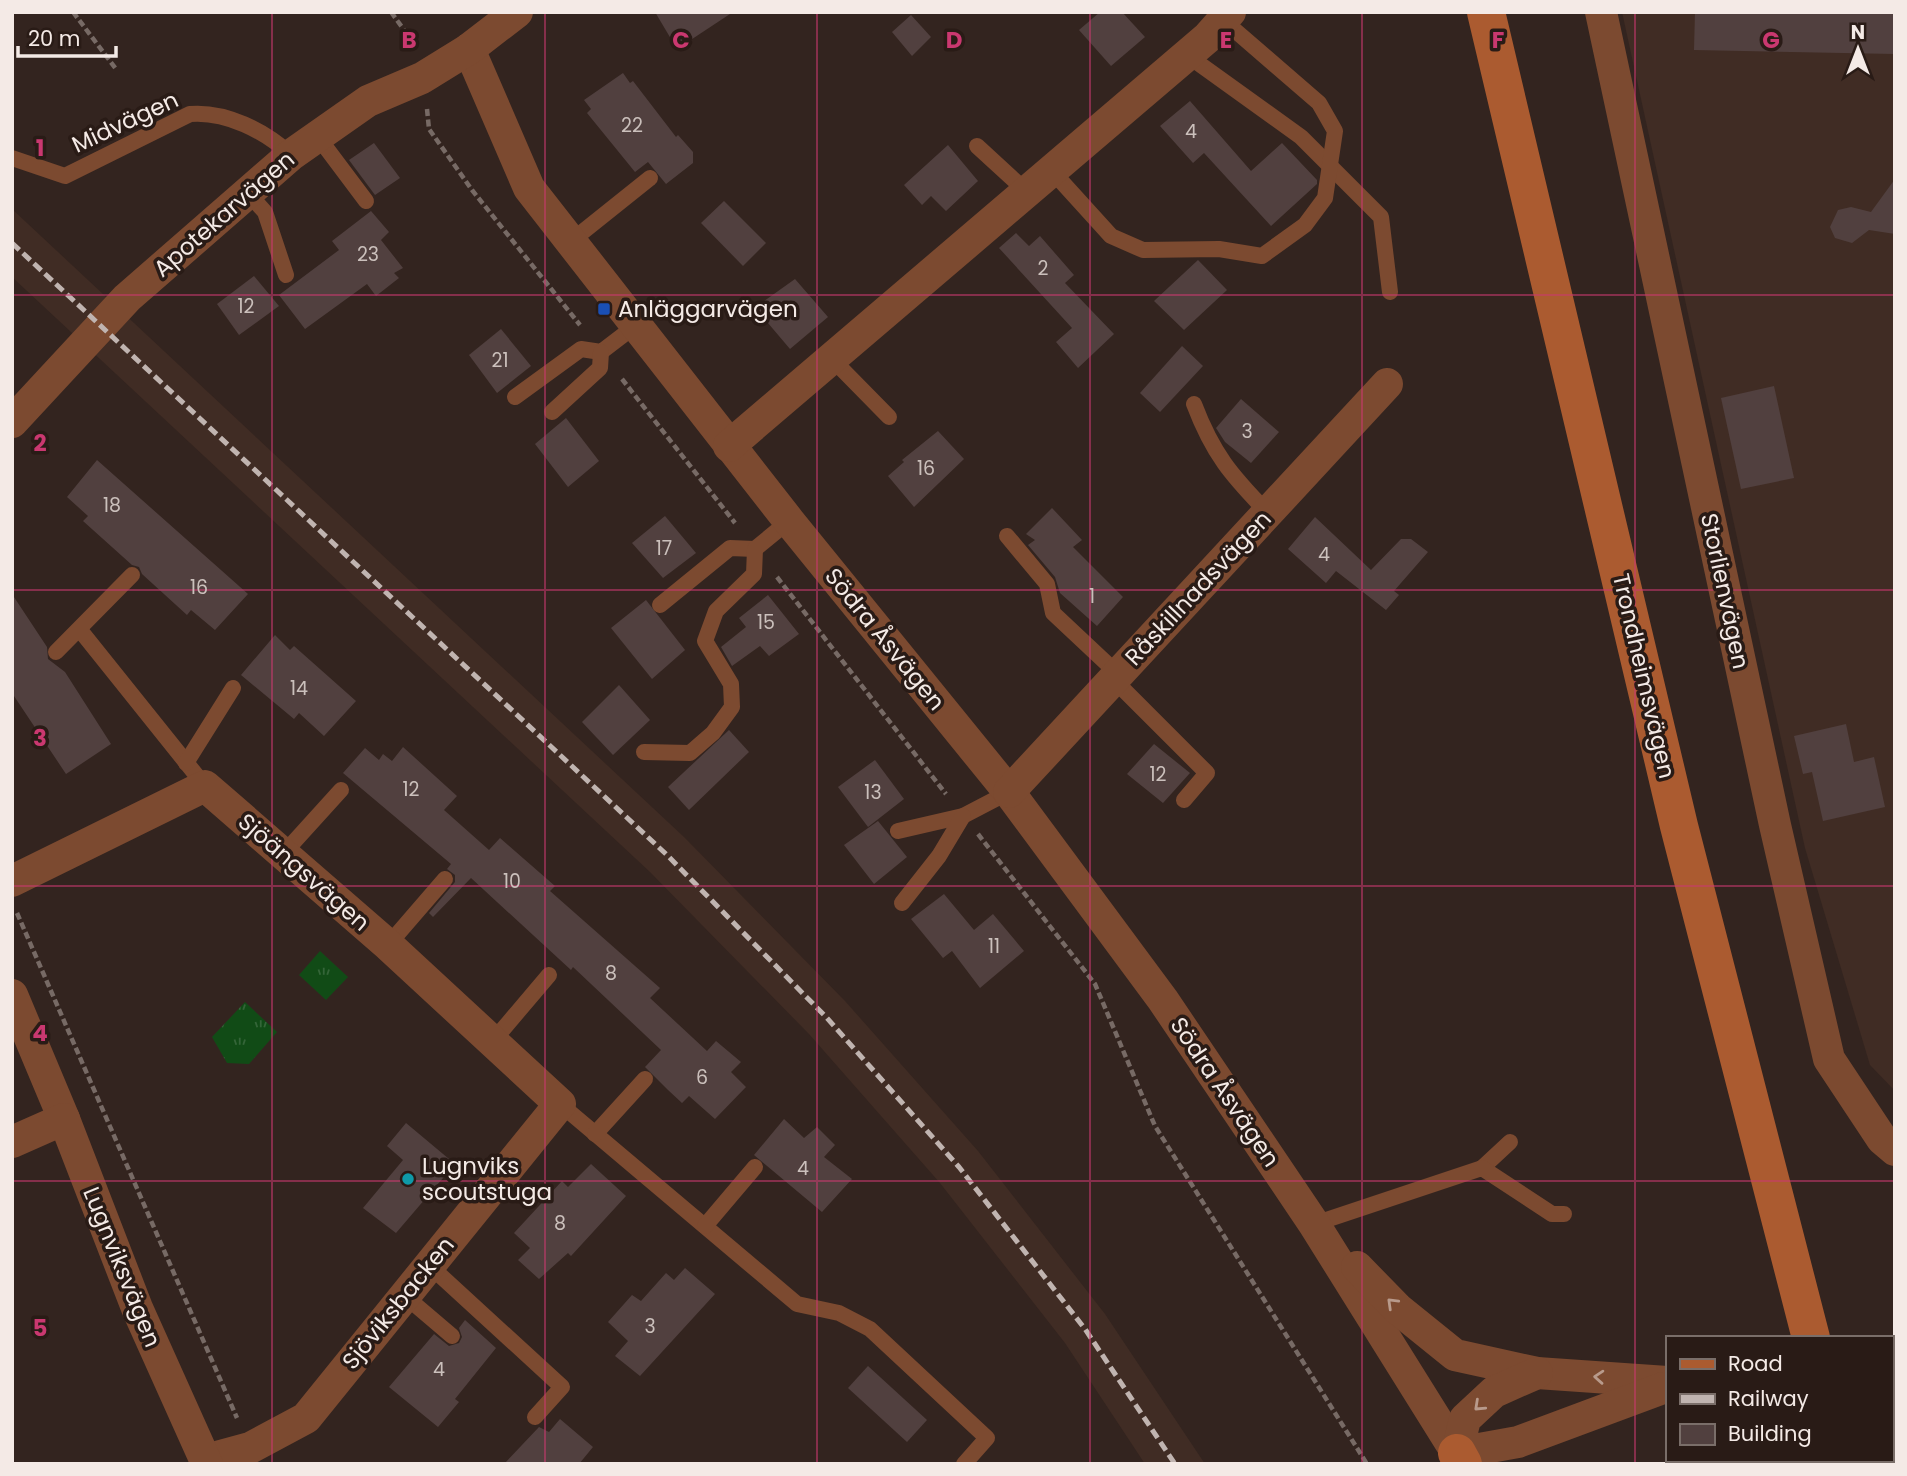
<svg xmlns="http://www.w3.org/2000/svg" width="1907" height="1476" viewBox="0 0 1907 1476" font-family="Poppins,sans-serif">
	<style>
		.built { fill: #402c24 }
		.grass { fill: url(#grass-tufts) }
		.building { fill: #51403f }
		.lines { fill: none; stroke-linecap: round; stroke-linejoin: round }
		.path { stroke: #776a65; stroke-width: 4.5; stroke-dasharray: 7 3.5; stroke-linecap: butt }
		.service { stroke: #7c4a30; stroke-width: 16 }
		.minor { stroke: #7c4a30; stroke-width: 32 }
		.secondary { stroke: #ab5b30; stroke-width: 38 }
		.rail { stroke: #c0b4b0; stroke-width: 5; stroke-dasharray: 10 5; stroke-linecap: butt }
		.oneway { stroke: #b89a8b }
		.grid { fill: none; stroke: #ca3870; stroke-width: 2; stroke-opacity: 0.55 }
		.transit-dot { fill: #1a4fb4; stroke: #291b16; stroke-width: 2.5 }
		.culture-dot { fill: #0f9aa8; stroke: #291b16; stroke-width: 2.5 }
		.labels { text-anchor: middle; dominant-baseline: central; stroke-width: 7; stroke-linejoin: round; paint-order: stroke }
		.number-label { font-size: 19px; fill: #cbc0bc }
		.street-label { font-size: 23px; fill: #f4eae6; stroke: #291b16 }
		.poi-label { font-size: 23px; fill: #f4eae6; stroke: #291b16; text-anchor: start }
		.grid-label { font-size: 23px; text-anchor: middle; font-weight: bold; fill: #ca3870; stroke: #291b16; stroke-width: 7; stroke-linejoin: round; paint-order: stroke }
	</style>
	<defs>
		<pattern id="grass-tufts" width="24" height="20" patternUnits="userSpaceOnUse" patternTransform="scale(1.75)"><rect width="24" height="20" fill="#114b16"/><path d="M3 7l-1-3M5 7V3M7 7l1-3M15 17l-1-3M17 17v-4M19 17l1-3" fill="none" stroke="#346538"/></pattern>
	</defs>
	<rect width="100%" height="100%" fill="#33241f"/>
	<g class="built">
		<polygon points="1622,12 1895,12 1895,1091 1870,1065 1805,848"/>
		<polygon points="12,209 684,837 845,1001 978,1151 1105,1314 1205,1464 1145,1464 1065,1343 940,1183 809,1034 650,872 12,277"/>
	</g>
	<g class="grass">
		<polygon points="320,951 348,977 326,1000 299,975"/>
		<polygon points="245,1002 277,1032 249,1064 227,1063 212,1037"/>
	</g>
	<g class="building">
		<polygon points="655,12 733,12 677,49"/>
		<polygon points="1100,12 1122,12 1145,37 1111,66 1079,30"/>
		<polygon points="1695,12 1895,12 1895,54 1694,50"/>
		<polygon points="911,15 931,37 912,56 892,32"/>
		<polygon points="623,73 630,83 633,81 676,137 678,135 693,152 693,163 666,184 648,162 635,172 587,113 591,109 584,100"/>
		<polygon points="1190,101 1251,171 1282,143 1317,180 1317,184 1271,226 1204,153 1193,163 1160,126"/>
		<polygon points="374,143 400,178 375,195 349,160"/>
		<polygon points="948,145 978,181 946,211 931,196 922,205 904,185"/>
		<polygon points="1895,179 1895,234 1869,230 1852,243 1835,238 1830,227 1838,210 1851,207 1871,212"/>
		<polygon points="724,201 766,243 743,266 701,223"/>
		<polygon points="371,211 389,232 381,240 403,268 394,273 399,278 376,296 367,284 305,329 279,295 339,250 332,241"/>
		<polygon points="1016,233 1029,246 1040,236 1074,275 1065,283 1114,334 1078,368 1056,342 1072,328 999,248"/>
		<polygon points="1198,260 1227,290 1184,330 1154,301"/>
		<polygon points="254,276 279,306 239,335 217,304"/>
		<polygon points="795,279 828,317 790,349 757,310 763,307 760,304"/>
		<polygon points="501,329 531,366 497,393 469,355"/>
		<polygon points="1182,346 1203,366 1160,412 1140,393"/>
		<polygon points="1774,386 1794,478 1741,489 1721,398"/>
		<polygon points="1241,399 1279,432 1251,463 1225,442 1216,428"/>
		<polygon points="566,418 599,461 568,487 535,444"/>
		<polygon points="938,431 964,459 914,507 888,476 904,462 902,460"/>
		<polygon points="97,460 248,594 215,630 191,610 187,615 142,574 139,567 132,565 83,521 88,516 67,497"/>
		<polygon points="1052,508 1082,540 1073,547 1123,597 1097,626 1060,593 1055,577 1028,545 1035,540 1026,534"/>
		<polygon points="665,516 696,553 663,578 632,543"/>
		<polygon points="1315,517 1371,570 1401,539 1411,539 1428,552 1394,591 1399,595 1386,610 1336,571 1326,583 1288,549"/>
		<polygon points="12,594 47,647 48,659 65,672 111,744 66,774 12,693"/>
		<polygon points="768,595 799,634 769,656 760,646 732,666 721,647 746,627 739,618"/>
		<polygon points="646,600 685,650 652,679 611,628"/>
		<polygon points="275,635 290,650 294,646 356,701 324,736 299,713 294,719 241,675"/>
		<polygon points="619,685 650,720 613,755 582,722"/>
		<polygon points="1846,724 1854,762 1874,757 1885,807 1823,821 1812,772 1803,774 1794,736"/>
		<polygon points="729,730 749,752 689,810 668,787"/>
		<polygon points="1154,744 1190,773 1163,803 1127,774"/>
		<polygon points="403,747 457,796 444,810 489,850 500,838 555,886 550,891 660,988 650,998 707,1051 716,1041 741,1062 731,1072 746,1087 715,1119 689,1096 682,1103 668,1090 645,1067 661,1050 573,967 571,970 471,878 433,917 429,913 455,882 455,875 447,869 451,864 343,773 365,748 379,760 383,754 392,761"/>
		<polygon points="875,760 904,799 868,827 838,787"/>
		<polygon points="878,821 907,857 874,884 844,845"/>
		<polygon points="944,894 974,930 993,914 1024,951 980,988 952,951 943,958 911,919"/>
		<polygon points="784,1119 804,1138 817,1127 835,1145 824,1157 852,1179 822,1212 754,1155"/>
		<polygon points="406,1123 455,1164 396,1233 363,1208 403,1160 387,1146"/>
		<polygon points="591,1164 626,1196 571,1256 568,1253 539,1279 518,1260 530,1248 514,1233 562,1181 568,1187"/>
		<polygon points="685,1268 715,1294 640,1376 615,1356 628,1341 608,1322 632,1295 641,1301 666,1273 674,1280"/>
		<polygon points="465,1320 496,1348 455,1399 459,1402 438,1427 389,1387 434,1334 449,1346 459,1343 462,1337 459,1328"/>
		<polygon points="868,1366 927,1420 907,1442 848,1388"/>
		<polygon points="560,1419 593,1447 579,1464 504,1464 539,1427 549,1432"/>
	</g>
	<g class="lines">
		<g class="path">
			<polyline points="73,12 116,69"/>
			<polyline points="391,12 415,45"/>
			<polyline points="427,109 429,129 472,190 580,325"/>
			<polyline points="622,379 735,523"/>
			<polyline points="777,577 946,794"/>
			<polyline points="978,834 1095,984 1155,1126 1367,1464"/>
			<polyline points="17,913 237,1418"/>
		</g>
		<g class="service">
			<polyline points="1187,55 1301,137 1381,217 1390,292"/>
			<polyline points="318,137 366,201"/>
			<polyline points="977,146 1027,192"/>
			<path d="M12,158L65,176L190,114C226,111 265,131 291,155"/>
			<polyline points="1052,171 1111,236 1143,250 1219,249 1262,256 1305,225 1325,198 1335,131 1319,103 1223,20"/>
			<polyline points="248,193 265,212 286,275"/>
			<polyline points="570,242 650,178"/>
			<polyline points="832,359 889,417"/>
			<polyline points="515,397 581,349 601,352 635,326"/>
			<path d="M1194,404C1213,454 1231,475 1268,513"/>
			<polyline points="552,412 600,368 601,352"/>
			<polyline points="1007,536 1047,584 1053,613 1118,674"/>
			<polyline points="660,605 730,548 755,549"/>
			<polyline points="80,630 205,786"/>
			<polyline points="56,652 132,575"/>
			<polyline points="1113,679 1207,773 1184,800"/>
			<polyline points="644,752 690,753 713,733 732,707 731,684 705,641 716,611 754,574 755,549 789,521"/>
			<polyline points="186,763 233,688"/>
			<polyline points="898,831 963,816 1009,792"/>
			<polyline points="283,854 341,790"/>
			<polyline points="902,903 939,856 963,816"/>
			<polyline points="388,945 445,879"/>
			<polyline points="493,1041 549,975"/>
			<polyline points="560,1104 797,1304 839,1313 870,1329 987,1438 964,1464"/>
			<polyline points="595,1134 645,1079"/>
			<polyline points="1482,1168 1510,1142"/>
			<polyline points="1314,1224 1482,1168 1552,1214 1564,1214"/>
			<polyline points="705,1226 755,1167"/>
			<polyline points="429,1265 562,1387 535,1417"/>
			<polyline points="405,1296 452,1336"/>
		</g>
		<g class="minor">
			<polyline points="1601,12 1775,825 1829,1059 1882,1139 1895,1150"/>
			<polyline points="469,49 529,188 789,521 1009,792 1163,1000 1314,1224 1457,1453"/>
			<polyline points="12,422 127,298 291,155 368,101 422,78 469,49 517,12"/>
			<polyline points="729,446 1207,38 1230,12"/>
			<polyline points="1009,792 1387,384"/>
			<polyline points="12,881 205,786 388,945 560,1104 306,1418 250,1448 206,1460"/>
			<polyline points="12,995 64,1119"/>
			<polyline points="12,1142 64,1119 137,1308 207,1464"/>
			<polyline points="1357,1267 1398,1309 1455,1355 1537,1373 1667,1382"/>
			<polyline points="1537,1373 1494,1392 1465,1419 1457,1453 1518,1442 1663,1388"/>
			<polyline points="1891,1385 1895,1386"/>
			<polyline points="1891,1434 1895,1436"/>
		</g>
		<g class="secondary">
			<polyline points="1486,12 1679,826 1811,1338"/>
			<polyline points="1457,1453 1463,1464"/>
			<polyline points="1842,1460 1843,1464"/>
		</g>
		<polyline class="rail" points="12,243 667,855 827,1018 959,1167 1085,1329 1175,1464"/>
	</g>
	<defs><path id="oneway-chevron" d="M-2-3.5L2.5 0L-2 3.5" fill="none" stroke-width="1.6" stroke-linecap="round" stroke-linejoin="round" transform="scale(1.75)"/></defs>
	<g class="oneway">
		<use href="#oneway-chevron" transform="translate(1392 1303) rotate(-136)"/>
		<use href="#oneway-chevron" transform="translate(1599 1377) rotate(-176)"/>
		<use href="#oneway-chevron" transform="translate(1479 1406) rotate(137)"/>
	</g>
	<path class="grid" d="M272,12V1464M545,12V1464M817,12V1464M1090,12V1464M1362,12V1464M1635,12V1464M12,295H1895M12,590H1895M12,886H1895M12,1181H1895"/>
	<rect class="transit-dot" x="597" y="302" width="14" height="14" rx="3.5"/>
	<circle class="culture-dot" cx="408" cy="1179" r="7"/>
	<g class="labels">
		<g class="number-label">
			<text x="632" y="125">22</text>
			<text x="1191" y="131">4</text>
			<text x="368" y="254">23</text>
			<text x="1043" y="268">2</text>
			<text x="246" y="306">12</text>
			<text x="500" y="360">21</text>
			<text x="1247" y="431">3</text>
			<text x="926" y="468">16</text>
			<text x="112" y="505">18</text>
			<text x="664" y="548">17</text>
			<text x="1324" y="554">4</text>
			<text x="199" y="587">16</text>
			<text x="1092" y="596">1</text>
			<text x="766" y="622">15</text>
			<text x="299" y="688">14</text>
			<text x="1158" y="774">12</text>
			<text x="411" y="789">12</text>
			<text x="873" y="792">13</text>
			<text x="512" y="881">10</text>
			<text x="994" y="946">11</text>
			<text x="611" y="973">8</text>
			<text x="702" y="1077">6</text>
			<text x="803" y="1168">4</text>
			<text x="560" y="1223">8</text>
			<text x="650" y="1326">3</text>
			<text x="439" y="1369">4</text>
		</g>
		<g class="street-label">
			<text transform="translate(125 122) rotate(-25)">Midvägen</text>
			<text transform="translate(224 214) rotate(-41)">Apotekarvägen</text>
			<text transform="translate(1198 588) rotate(-47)">Råskillnadsvägen</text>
			<text transform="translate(1725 591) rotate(78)">Storlienvägen</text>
			<text transform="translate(885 639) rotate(51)">Södra Åsvägen</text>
			<text transform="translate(1644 676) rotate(77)">Trondheimsvägen</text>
			<text transform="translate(304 872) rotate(41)">Sjöängsvägen</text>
			<text transform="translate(1225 1092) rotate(56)">Södra Åsvägen</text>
			<text transform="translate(122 1267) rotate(68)">Lugnviksvägen</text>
			<text transform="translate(398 1303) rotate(-51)">Sjöviksbacken</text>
		</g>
		<g class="poi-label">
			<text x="618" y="309">Anläggarvägen</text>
			<text x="422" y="1166">Lugnviks<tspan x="422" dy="26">scoutstuga</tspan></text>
		</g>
	</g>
	<g class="grid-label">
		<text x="409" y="48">B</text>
		<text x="681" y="48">C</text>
		<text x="954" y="48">D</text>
		<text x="1226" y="48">E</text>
		<text x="1498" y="48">F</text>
		<text x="1771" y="48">G</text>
		<text x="40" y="156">1</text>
		<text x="40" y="451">2</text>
		<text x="40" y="746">3</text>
		<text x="40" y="1041">4</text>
		<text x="40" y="1336">5</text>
	</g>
	<rect width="1907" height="1476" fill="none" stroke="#f4eae6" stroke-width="28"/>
	<rect x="1666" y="1336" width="228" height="126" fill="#291b16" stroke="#7a6e69" stroke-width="2"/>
	<rect x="1680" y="1359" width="35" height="10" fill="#ab5b30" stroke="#7a6e69" stroke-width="2"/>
	<text x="1728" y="1371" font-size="21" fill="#f4eae6">Road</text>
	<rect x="1680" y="1394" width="35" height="10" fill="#c0b4b0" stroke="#7a6e69" stroke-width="2"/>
	<text x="1728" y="1406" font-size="21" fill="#f4eae6">Railway</text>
	<rect x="1680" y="1424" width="35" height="21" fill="#51403f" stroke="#7a6e69" stroke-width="2"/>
	<text x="1728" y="1441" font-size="21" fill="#f4eae6">Building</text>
	<g transform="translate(1858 49)" stroke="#291b16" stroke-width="5" paint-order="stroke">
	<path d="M0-5L12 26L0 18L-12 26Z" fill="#f4eae6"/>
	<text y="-10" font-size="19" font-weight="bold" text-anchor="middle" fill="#f4eae6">N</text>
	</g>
	<path d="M18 46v10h98v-10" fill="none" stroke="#f4eae6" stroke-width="3.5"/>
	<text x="28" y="46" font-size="21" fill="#f4eae6" stroke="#291b16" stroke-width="5" paint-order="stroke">20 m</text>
</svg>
